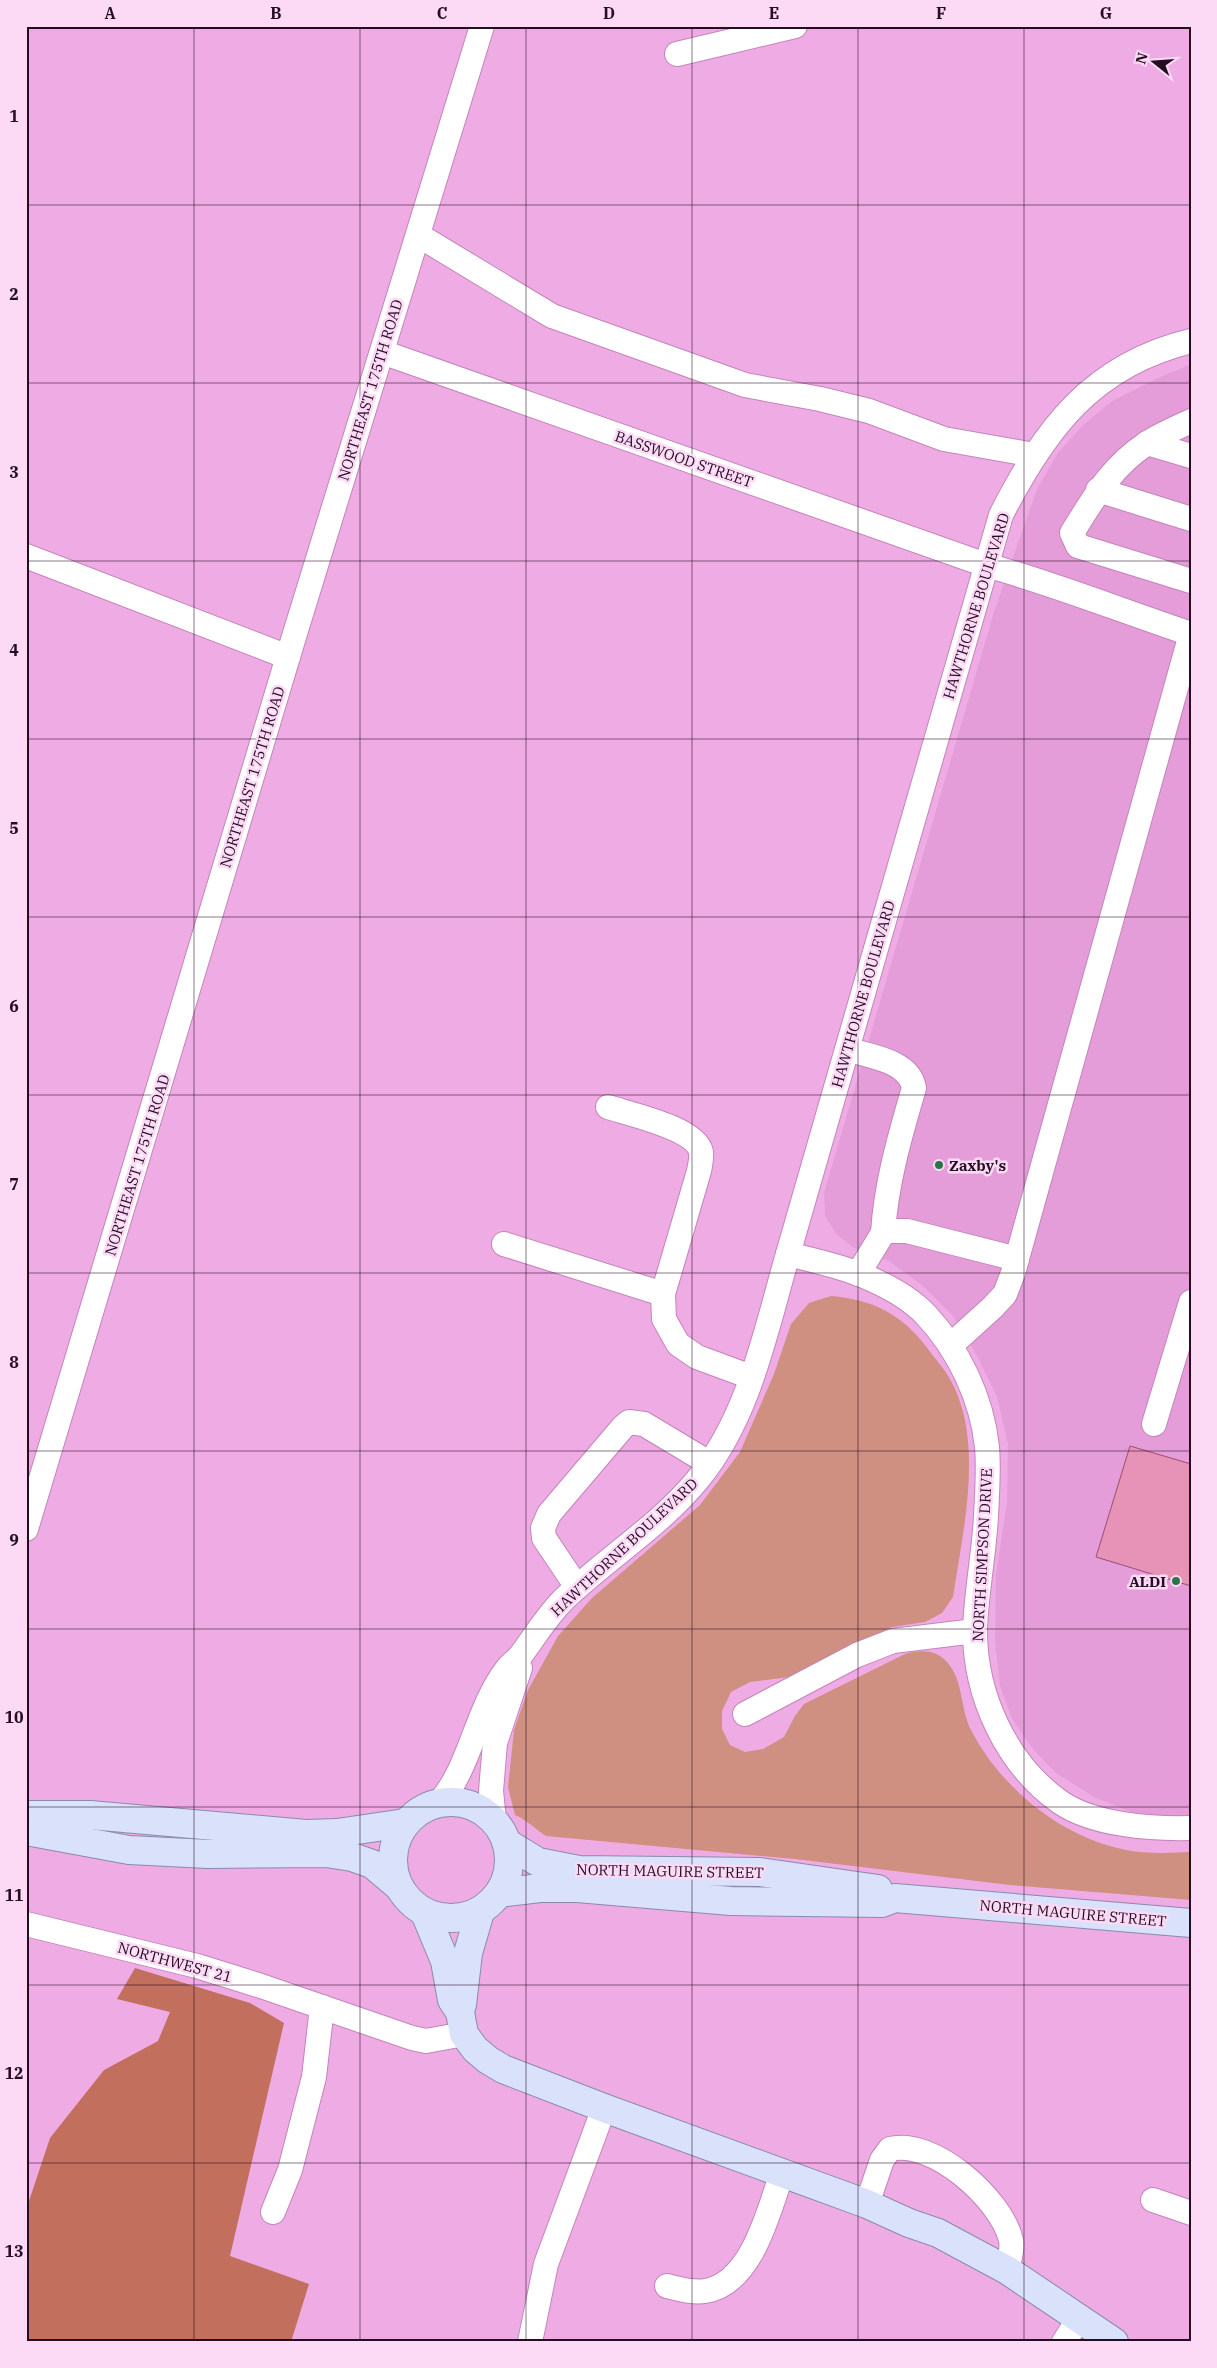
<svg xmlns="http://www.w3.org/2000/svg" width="1217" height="2368" viewBox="0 0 1217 2368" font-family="'IBM Plex Serif',serif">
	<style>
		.built { fill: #e49dd8 }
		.green { fill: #cf8f81 }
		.forest { fill: #c26f5e }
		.building { fill: #e693b7; stroke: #984f71 }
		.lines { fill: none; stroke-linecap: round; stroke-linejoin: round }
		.minor-casing { stroke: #c484ba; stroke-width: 26 }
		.major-casing { stroke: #8a8aac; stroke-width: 30 }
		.minor { stroke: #fff; stroke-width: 24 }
		.major { stroke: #dae1fa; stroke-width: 28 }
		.grid { fill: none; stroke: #250d22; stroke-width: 1; stroke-opacity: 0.55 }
		.poi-dot { fill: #287545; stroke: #fcdaf6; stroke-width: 2 }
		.labels { text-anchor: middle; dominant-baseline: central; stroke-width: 5; stroke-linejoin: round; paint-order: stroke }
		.street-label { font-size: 15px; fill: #250d22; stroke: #fcdaf6 }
		.poi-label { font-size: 15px; font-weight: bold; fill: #250d22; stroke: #fcdaf6; text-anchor: start }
		.neatline { fill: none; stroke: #250d22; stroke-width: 2 }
		.grid-label { font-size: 16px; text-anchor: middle; font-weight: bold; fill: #250d22 }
	</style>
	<rect width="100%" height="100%" fill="#eface4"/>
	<polygon class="built" points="1191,364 1191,1818 1169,1819 1131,1812 1094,1797 1056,1773 1033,1749 1012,1719 1000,1686 995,1642 996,1575 1007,1502 1008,1444 997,1397 977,1356 953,1316 923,1286 889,1261 854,1248 836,1234 825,1216 824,1193 994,612 1037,489 1058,453 1082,426 1112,401 1158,378"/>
	<path class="green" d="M831,1296C874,1300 902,1314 928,1349C935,1359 944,1368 950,1379C985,1441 963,1530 953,1597L942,1613L925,1622L892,1627L790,1677L750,1682L731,1692L722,1711V1729L730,1745L745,1752L763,1749L784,1737L795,1716L804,1704L905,1654C921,1650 935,1649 947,1662C964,1681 960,1709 971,1730C1001,1788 1061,1837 1126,1850C1147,1854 1169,1853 1191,1852V1900L1010,1885L795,1859L546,1836C535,1829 527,1820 515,1815L508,1787L514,1730L528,1690L558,1636L592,1598L700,1505L740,1452L774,1374L791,1324L809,1303Z"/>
	<polygon class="forest" points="135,1968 250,2003 284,2023 230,2256 309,2284 291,2342 26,2342 26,2210 50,2138 104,2070 158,2041 170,2012 117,1999"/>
	<polygon class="building" points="1130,1446 1191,1464 1191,1586 1096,1557"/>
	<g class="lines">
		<g class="minor-casing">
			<g id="minor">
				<polyline points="677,54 795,26"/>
				<polyline points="418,235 552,316 745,385 820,399 869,411 944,439 1034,455"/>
				<path d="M382,352L986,565C1055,584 1122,611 1191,634"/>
				<path d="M1191,421C1176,428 1159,435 1146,444C1112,466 1093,499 1072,533L1078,546L1191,581"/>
				<polyline points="1147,443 1191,456"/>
				<polyline points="1098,490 1191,519"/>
				<polyline points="26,556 288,657"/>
				<path d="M847,1049C870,1057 909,1060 914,1088C900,1136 886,1183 883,1233"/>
				<path d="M608,1107C629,1114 696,1128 701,1152C702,1157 700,1166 699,1171L663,1294L664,1319L678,1344L697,1357L751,1377"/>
				<polyline points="504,1244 663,1294"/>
				<path d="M788,1254C816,1261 844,1267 871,1279C889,1287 912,1300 926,1315C959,1350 982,1399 987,1447C989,1469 987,1494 986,1516C984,1555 976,1593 975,1631C975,1695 1006,1764 1060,1802C1093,1825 1151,1829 1191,1828"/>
				<polyline points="858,1274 883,1233 890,1231 907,1231 1017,1259"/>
				<polyline points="950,1346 993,1307 1005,1294 1013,1273 1191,634"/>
				<polyline points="1154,1424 1191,1302"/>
				<polyline points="26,1529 293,640 482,26"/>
				<polyline points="577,1587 544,1538 543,1528 549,1514 623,1427 629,1422 644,1424 709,1463"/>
				<polyline points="745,1714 857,1655 893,1641 975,1631"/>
				<path d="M439,1803C471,1767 476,1709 507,1669C511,1664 517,1660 521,1655C535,1636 547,1616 564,1599C608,1557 661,1525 699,1478C750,1415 766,1329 788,1254L1001,515C1045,429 1092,365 1191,341"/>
				<polyline points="494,1820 491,1791 495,1743 520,1668"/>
				<polyline points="26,1924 197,1966 261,1986 412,2038 426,2041 464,2034"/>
				<polyline points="1153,2200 1191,2213"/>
				<path d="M867,2204L882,2160L890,2149C933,2138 1001,2199 1011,2240C1013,2250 1009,2260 1007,2270"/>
				<polyline points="273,2212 290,2170 314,2077 322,2007"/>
				<path d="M667,2286C680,2289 692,2293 705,2291C752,2284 769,2210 782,2173"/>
				<polyline points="530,2342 546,2264 604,2108"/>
				<polyline points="1064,2342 1080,2317"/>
			</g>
		</g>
		<g class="major-casing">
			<g id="major">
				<circle cx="451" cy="1860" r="58"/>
				<polyline points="26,1815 90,1815 306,1834 337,1833 405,1823"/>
				<polyline points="26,1831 129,1850 208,1854 326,1853 352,1857 372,1864 397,1885"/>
				<polyline points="507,1843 538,1862 579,1870 760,1872 878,1889"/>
				<polyline points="499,1893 540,1888 577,1888 731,1901 882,1903 895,1898 1191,1923"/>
				<polyline points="425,1913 445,1961 452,2000 460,2012 464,2034 475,2049 488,2060 503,2069 604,2108 867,2204 909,2223 938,2233 1007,2270 1114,2342"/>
				<polyline points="462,2005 468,1953 480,1912"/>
			</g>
		</g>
		<use href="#minor" class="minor"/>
		<use href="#major" class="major"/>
	</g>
	<path class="grid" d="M194,26V2342M360,26V2342M526,26V2342M692,26V2342M858,26V2342M1024,26V2342M26,205H1191M26,383H1191M26,561H1191M26,739H1191M26,917H1191M26,1095H1191M26,1273H1191M26,1451H1191M26,1629H1191M26,1807H1191M26,1985H1191M26,2163H1191"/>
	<g class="poi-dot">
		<circle cx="939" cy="1165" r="5"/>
		<circle cx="1176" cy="1581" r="5"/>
	</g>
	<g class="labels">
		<g class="street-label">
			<text transform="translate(370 390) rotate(-73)">NORTHEAST 175TH ROAD</text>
			<text transform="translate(684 459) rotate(19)">BASSWOOD STREET</text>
			<text transform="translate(976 606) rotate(-73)">HAWTHORNE BOULEVARD</text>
			<text transform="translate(252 777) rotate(-73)">NORTHEAST 175TH ROAD</text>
			<text transform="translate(863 994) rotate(-74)">HAWTHORNE BOULEVARD</text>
			<text transform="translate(137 1165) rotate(-73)">NORTHEAST 175TH ROAD</text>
			<text transform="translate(624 1547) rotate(-43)">HAWTHORNE BOULEVARD</text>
			<text transform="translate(982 1555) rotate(-87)">NORTH SIMPSON DRIVE</text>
			<text transform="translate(670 1871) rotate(1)">NORTH MAGUIRE STREET</text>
			<text transform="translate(1073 1913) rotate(5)">NORTH MAGUIRE STREET</text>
			<text transform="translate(175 1962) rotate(15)">NORTHWEST 21</text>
		</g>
		<g class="poi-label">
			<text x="949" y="1165">Zaxby's</text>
			<text x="1166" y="1581" text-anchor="end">ALDI</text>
		</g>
	</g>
	<rect width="1217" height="2368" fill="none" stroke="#fcdaf6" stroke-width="55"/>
	<g transform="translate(1154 62) rotate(287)" stroke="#fcdaf6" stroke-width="4" paint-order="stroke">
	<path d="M0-4L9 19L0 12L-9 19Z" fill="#250d22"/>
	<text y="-8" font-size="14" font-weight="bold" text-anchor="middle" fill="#250d22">N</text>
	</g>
	<rect x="28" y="28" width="1162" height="2312" class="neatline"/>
	<g class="grid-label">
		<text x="110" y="19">A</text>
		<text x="276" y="19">B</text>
		<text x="442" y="19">C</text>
		<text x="609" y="19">D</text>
		<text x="774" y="19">E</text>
		<text x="941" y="19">F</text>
		<text x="1106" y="19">G</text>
		<text x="14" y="122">1</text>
		<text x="14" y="300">2</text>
		<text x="14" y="478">3</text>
		<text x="14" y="656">4</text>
		<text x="14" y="834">5</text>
		<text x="14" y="1012">6</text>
		<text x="14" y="1190">7</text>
		<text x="14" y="1368">8</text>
		<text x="14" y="1546">9</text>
		<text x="14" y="1723">10</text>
		<text x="14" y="1901">11</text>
		<text x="14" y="2079">12</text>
		<text x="14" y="2257">13</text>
	</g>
</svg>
